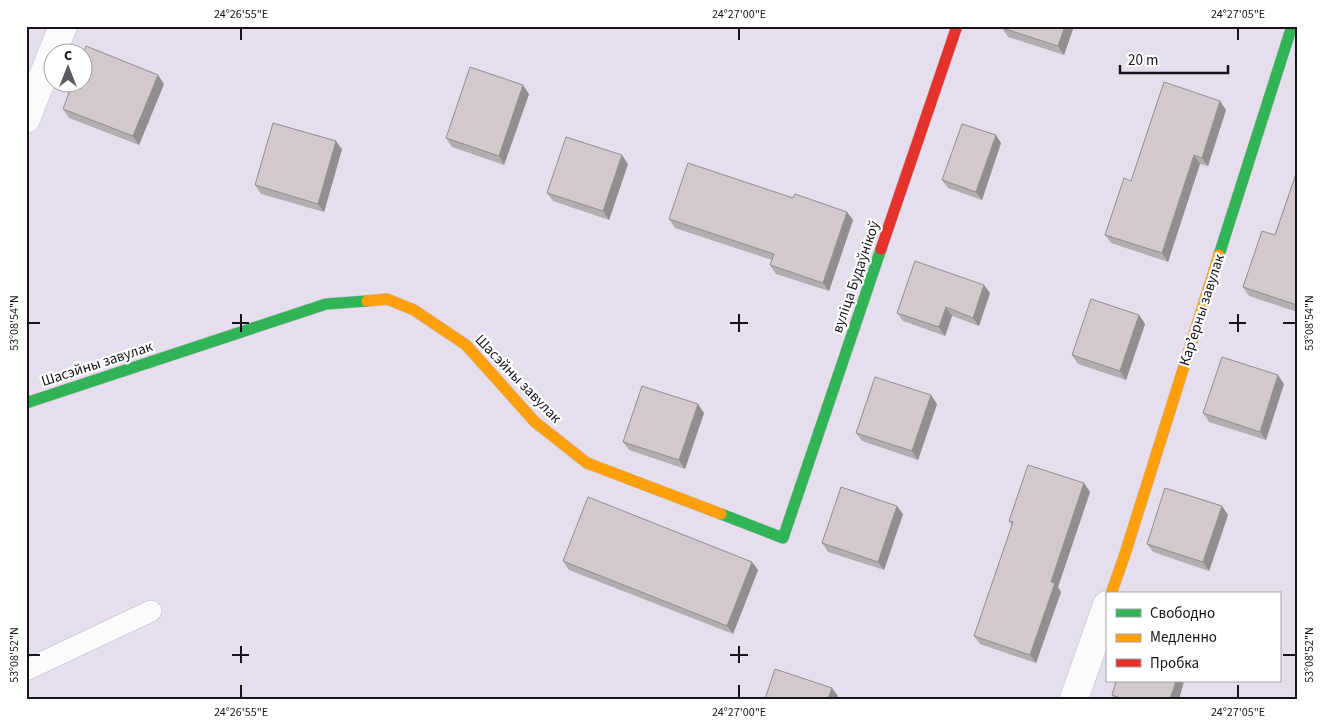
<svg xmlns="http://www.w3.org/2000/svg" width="1323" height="725" viewBox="0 0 1323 725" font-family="'Source Sans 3',sans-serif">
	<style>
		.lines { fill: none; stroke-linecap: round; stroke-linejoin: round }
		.lane-casing { stroke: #c0b9c5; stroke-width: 22 }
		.street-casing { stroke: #c0b9c5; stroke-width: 29 }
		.fast-casing { stroke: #c0b9c5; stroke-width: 12 }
		.slow-casing { stroke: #c0b9c5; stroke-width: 12 }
		.jam-casing { stroke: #c0b9c5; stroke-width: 12 }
		.lane { stroke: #fbfafc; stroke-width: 21 }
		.street { stroke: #fbfafc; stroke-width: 28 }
		.fast { stroke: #30b455; stroke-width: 11 }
		.slow { stroke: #ff9f0a; stroke-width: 11 }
		.jam { stroke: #e5322d; stroke-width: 11 }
		.wall { fill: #b4adaf }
		.shaded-wall { fill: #928d8e }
		.building { fill: #d1c9cb; stroke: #928d8e }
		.ticks { fill: none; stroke: #17121c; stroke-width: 2 }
		.labels { text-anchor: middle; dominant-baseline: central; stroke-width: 4.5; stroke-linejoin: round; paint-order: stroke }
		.street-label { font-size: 15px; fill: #17121c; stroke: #fff }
		.neatline { fill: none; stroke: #17121c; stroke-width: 2 }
		.ticks-label { font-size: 12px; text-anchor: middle; fill: #17121c }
	</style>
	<rect width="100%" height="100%" fill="#e6deed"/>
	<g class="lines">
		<g class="lane-casing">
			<polyline id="lane" points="26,670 151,611"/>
		</g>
		<g class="street-casing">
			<g id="street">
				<polyline points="26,119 63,26"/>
				<polyline points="1074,699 1107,605"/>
			</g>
		</g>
		<g class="fast-casing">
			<g id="fast">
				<polyline points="1219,255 1292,26"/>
				<polyline points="26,403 326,304 367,301"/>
				<polyline points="721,514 783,538 881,249"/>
			</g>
		</g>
		<g class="slow-casing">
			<g id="slow">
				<polyline points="367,301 387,299 414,310 466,345 535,422 587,463 721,514"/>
				<polyline points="1111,594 1125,554 1219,255"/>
			</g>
		</g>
		<g class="jam-casing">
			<polyline id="jam" points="881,249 957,26"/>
		</g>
		<use href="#lane" class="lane"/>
		<use href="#street" class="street"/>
		<use href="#fast" class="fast"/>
		<use href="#slow" class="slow"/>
		<use href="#jam" class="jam"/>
	</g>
	<g class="wall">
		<polygon points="1002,26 1074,26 1064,55 1008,37 1002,28"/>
		<polygon points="164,84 139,145 69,118 63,109"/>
		<polygon points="529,94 504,165 452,147 446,138"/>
		<polygon points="1226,110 1208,166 1200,164 1168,262 1111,243 1105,235"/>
		<polygon points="1001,143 982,200 948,188 942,180"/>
		<polygon points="342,149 324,212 261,194 255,185"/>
		<polygon points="628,164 609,220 553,201 547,193"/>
		<polygon points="1297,171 1297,312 1249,296 1243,287 1275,235"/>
		<polygon points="793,198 847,212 853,220 829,291 776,274 770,265 772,260 675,228 669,219"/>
		<polygon points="984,285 990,293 979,326 952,316 945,336 903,321 897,313"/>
		<polygon points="1139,315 1145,324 1126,380 1078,364 1072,355"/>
		<polygon points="1284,384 1266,440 1209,422 1203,413"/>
		<polygon points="937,404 918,460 862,441 856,433"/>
		<polygon points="704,413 685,469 629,450 623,442"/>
		<polygon points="1084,483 1090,492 1058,587 1061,592 1036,663 980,644 974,636 1012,526 1009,521"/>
		<polygon points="1222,506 1228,515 1209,571 1153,552 1147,544"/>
		<polygon points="903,514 884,570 828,552 822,543"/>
		<polygon points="563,561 752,562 758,570 733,634 569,570"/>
		<polygon points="1184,681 1179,699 1114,699 1112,695"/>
	</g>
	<g class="shaded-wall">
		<polygon points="1065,26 1074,26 1064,55 1058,46"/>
		<polygon points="158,75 164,84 139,145 133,136"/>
		<polygon points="523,85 529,94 504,165 499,156"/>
		<polygon points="1220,101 1226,110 1208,166 1202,158"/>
		<polygon points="996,135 1001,143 982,200 976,192"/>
		<polygon points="336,141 342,149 324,212 318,204"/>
		<polygon points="622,155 628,164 609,220 603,211"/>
		<polygon points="1194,155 1200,164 1168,262 1162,253"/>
		<polygon points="847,212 853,220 829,291 823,283"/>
		<polygon points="984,285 990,293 979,326 973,318"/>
		<polygon points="946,307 952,316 945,336 939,327"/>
		<polygon points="1139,315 1145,324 1126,380 1120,371"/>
		<polygon points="1278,375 1284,384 1266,440 1260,432"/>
		<polygon points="931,395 937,404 918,460 912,451"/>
		<polygon points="698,404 704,413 685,469 679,460"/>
		<polygon points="1084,483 1090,492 1058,587 1061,592 1036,663 1030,655 1051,582"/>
		<polygon points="897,506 903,514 884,570 878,562"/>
		<polygon points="1222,506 1228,515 1209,571 1203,562"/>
		<polygon points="752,562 758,570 733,634 727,626"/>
		<polygon points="1176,681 1184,681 1179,699 1170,699"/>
		<polygon points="832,688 838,696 837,699 828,699"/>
	</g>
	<g class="building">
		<polygon points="1002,26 1065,26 1058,46 1002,28"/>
		<polygon points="86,46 158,75 133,136 63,109 73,82 82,82 82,57"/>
		<polygon points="470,67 523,85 499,156 446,138"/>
		<polygon points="1164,82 1220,101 1202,158 1194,155 1162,253 1105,235 1124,178 1131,181"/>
		<polygon points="273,123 336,141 318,204 255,185"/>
		<polygon points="962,124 996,135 976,192 942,180"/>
		<polygon points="566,137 622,155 603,211 547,193"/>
		<polygon points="688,163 793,198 795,194 847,212 823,283 770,265 774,254 669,219"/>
		<polygon points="1297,171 1297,305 1243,287 1262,231 1275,235"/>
		<polygon points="915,261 984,285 973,318 946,307 939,327 897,313"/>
		<polygon points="1091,299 1139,315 1120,371 1072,355"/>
		<polygon points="1222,357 1278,375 1260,432 1203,413"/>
		<polygon points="875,377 931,395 912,451 856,433"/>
		<polygon points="642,386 698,404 679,460 623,442"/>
		<polygon points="1028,465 1084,483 1051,582 1055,583 1030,655 974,636 1013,522 1009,521"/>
		<polygon points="841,487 897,506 878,562 822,543"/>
		<polygon points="1165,488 1222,506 1203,562 1147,544"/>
		<polygon points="588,497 752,562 727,626 563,561"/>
		<polygon points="775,669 832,688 828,699 765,699"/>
		<polygon points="1116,681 1176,681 1170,699 1123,699 1112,695"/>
	</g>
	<path class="ticks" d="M241,28V40M739,28V40M1238,28V40M241,314V332M739,314V332M1238,314V332M28,323H40M232,323H249M730,323H748M1229,323H1246M1283,323H1296M241,646V663M739,646V663M28,655H40M232,655H249M730,655H748M1283,655H1296M241,685V698M739,685V698M1238,685V698"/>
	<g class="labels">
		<g class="street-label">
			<text transform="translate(856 277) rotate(-71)">вуліца Будаўнікоў</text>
			<text transform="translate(1202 310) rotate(-72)">Карʼерны завулак</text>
			<text transform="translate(97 364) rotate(-18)">Шасэйны завулак</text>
			<text transform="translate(518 379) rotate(46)">Шасэйны завулак</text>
		</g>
	</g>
	<rect width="1323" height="725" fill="none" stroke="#ffffff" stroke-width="55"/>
	<rect x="1106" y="592" width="175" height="90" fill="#ffffff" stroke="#a2a0a4"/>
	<rect x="1116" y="609" width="25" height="8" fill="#30b455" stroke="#a2a0a4"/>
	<text x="1150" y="618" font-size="15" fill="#17121c">Свободно</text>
	<rect x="1116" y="634" width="25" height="8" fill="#ff9f0a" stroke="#a2a0a4"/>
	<text x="1150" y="642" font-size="15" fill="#17121c">Медленно</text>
	<rect x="1116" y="659" width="25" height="8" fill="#e5322d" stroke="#a2a0a4"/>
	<text x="1150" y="668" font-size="15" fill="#17121c">Пробка</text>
	<g transform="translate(68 68)"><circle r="24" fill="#ffffff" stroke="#a2a0a4"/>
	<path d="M0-4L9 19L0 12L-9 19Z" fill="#5f5965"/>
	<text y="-8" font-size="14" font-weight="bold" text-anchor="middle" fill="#17121c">С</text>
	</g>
	<path d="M1120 65v8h108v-8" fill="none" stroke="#17121c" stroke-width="2.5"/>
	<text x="1128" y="65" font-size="15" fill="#17121c" stroke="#ffffff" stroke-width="4" paint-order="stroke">20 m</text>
	<rect x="28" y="28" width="1268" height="670" class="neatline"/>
	<g class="ticks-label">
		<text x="241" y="18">24°26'55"E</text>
		<text x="739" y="18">24°27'00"E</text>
		<text x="1238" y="18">24°27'05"E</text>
		<text transform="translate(14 323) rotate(-90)" y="4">53°08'54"N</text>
		<text transform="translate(1309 323) rotate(-90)" y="4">53°08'54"N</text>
		<text transform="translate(14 655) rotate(-90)" y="4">53°08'52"N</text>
		<text transform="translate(1309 655) rotate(-90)" y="4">53°08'52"N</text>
		<text x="241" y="716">24°26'55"E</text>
		<text x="739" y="716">24°27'00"E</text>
		<text x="1238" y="716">24°27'05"E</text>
	</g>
</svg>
